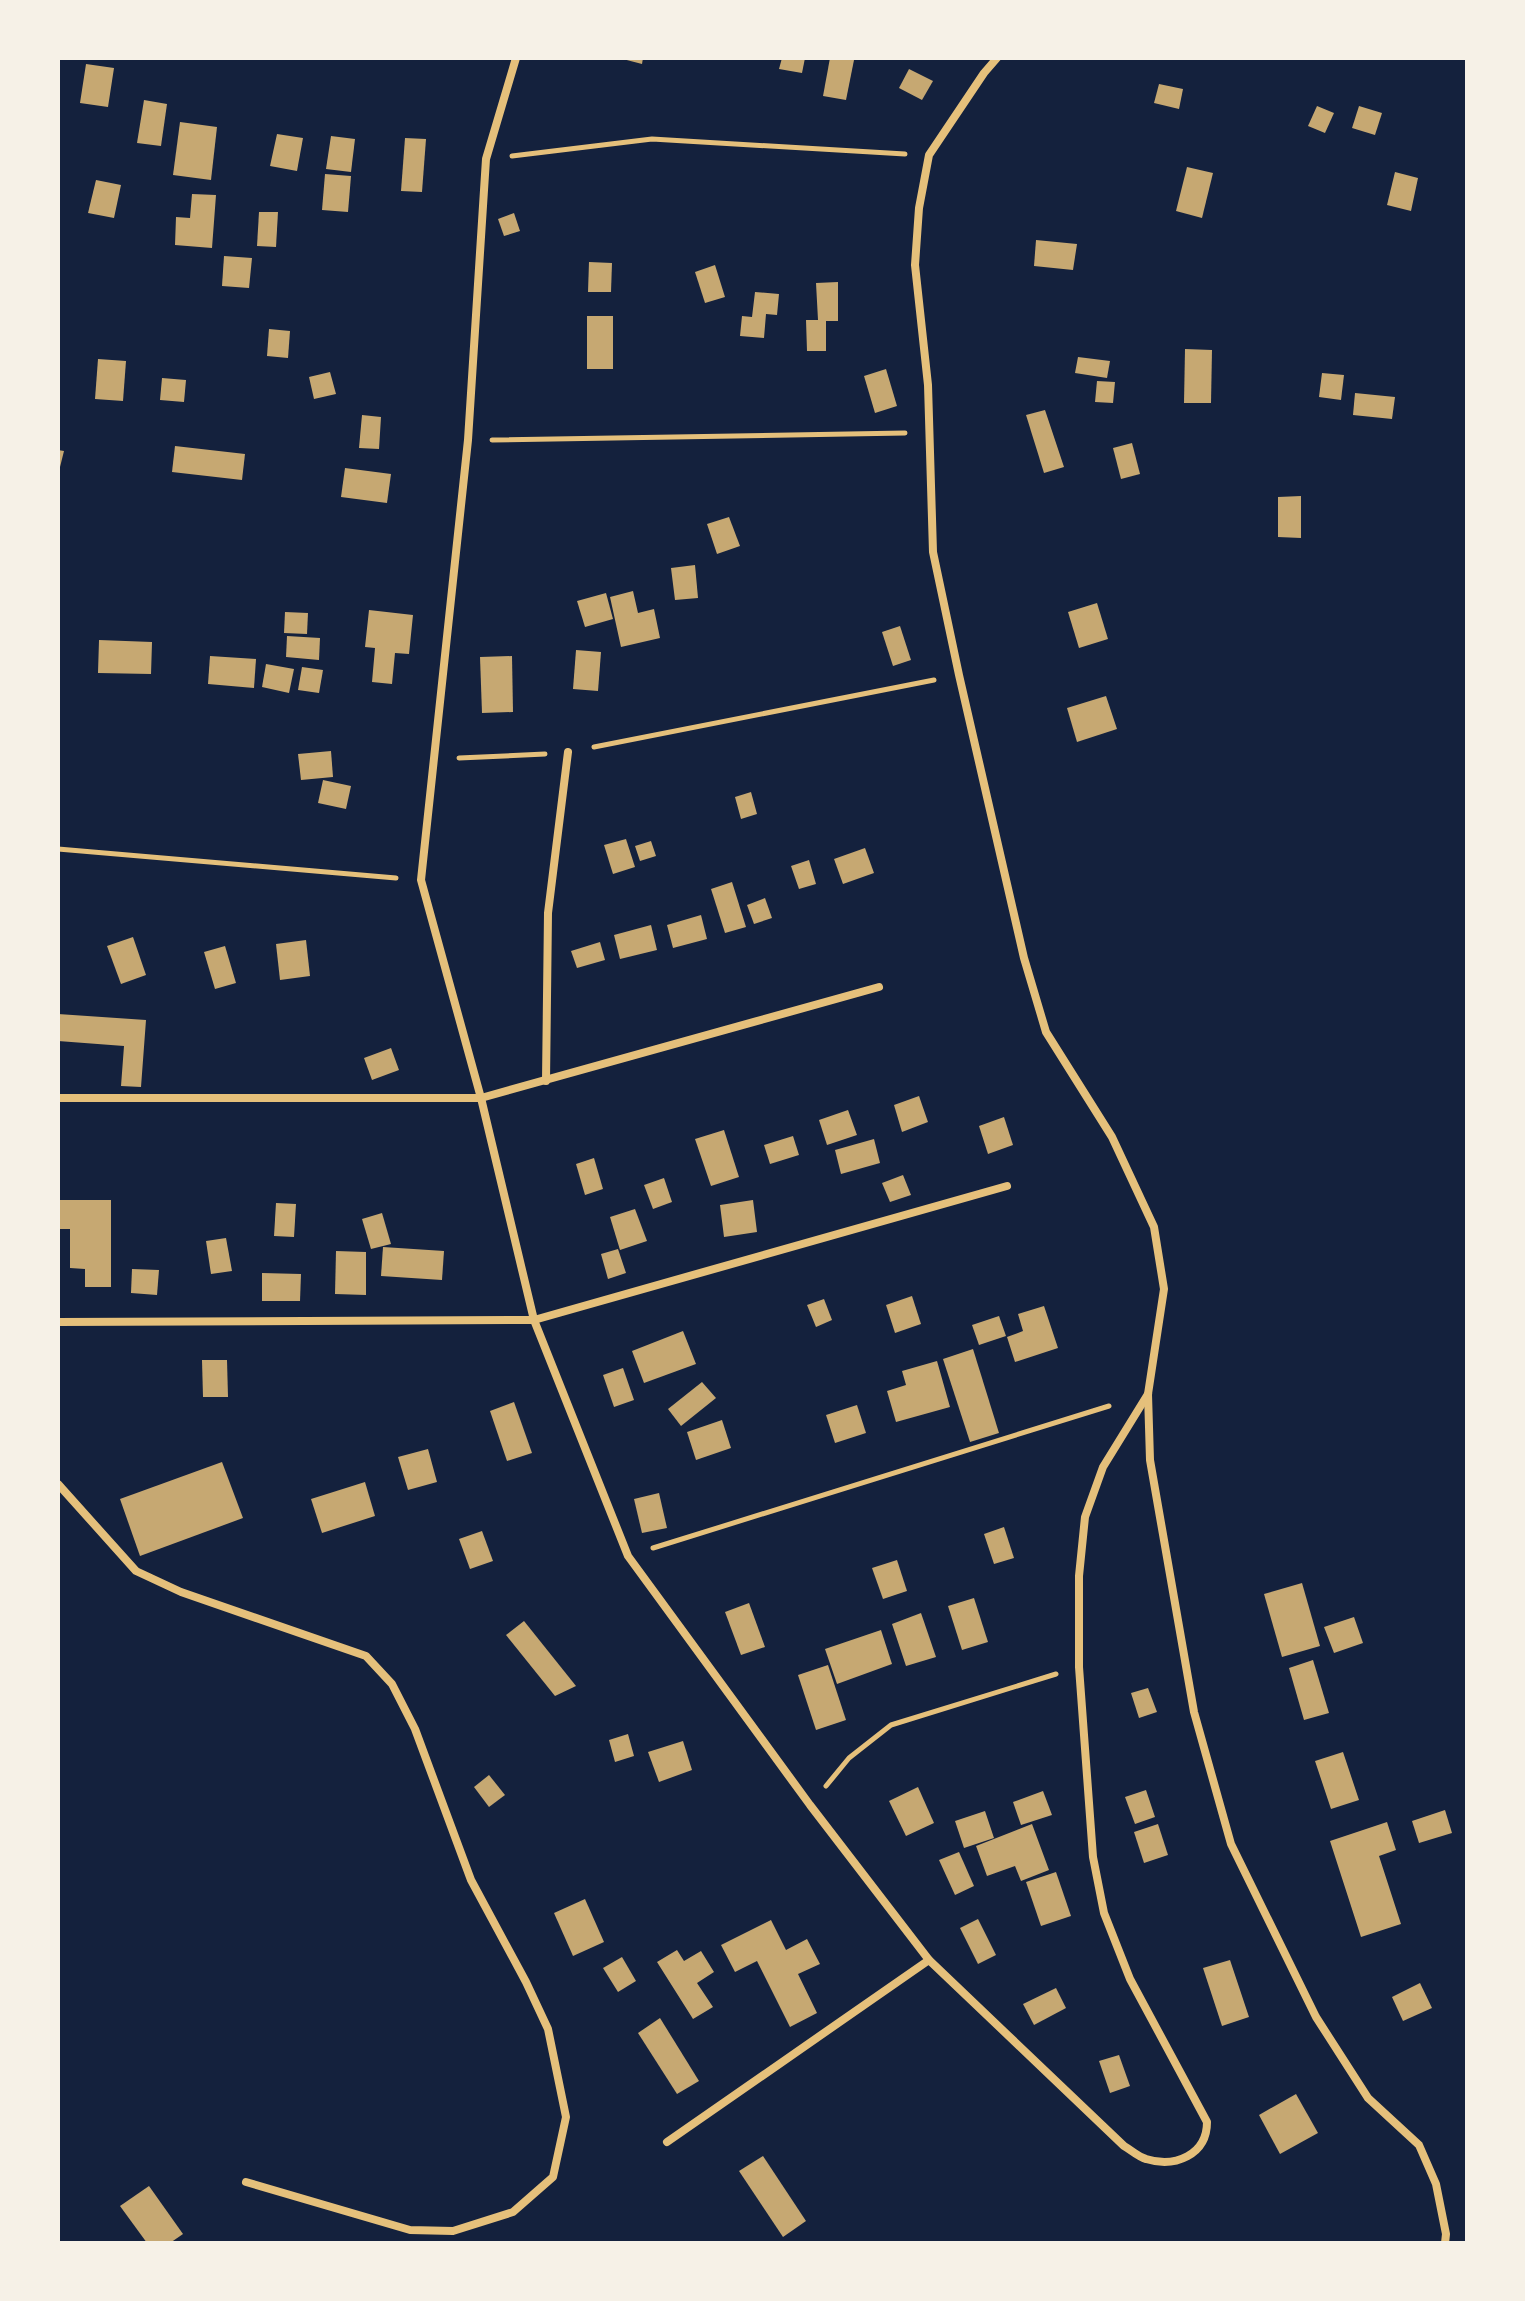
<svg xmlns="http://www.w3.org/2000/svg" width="1525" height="2301" viewBox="0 0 1525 2301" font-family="Quicksand,sans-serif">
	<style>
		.building { fill: #c6a872 }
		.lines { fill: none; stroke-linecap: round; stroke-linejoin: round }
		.path { stroke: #e5c07b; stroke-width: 5 }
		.minor { stroke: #e5c07b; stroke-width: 8 }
	</style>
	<rect width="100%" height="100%" fill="#14213d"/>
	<g class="building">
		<polygon points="619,58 643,58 642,64"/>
		<polygon points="782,58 805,58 802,73 779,69"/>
		<polygon points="830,58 854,60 846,100 823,96"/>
		<polygon points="86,64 114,68 108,107 80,103"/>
		<polygon points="909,69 933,81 922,100 899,88"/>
		<polygon points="1159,84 1183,89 1179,109 1154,103"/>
		<polygon points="144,100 167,104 161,146 137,143"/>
		<polygon points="1317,106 1334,113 1325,133 1308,126"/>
		<polygon points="1359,106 1382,113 1375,135 1352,128"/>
		<polygon points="180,122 217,127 211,180 173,175"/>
		<polygon points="277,134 303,138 297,171 270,166"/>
		<polygon points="331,136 355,139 351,172 326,169"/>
		<polygon points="405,138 426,139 422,192 401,191"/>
		<polygon points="1187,167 1213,173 1202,218 1176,211"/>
		<polygon points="1395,172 1418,178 1411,211 1387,205"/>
		<polygon points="325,174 351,176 348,212 322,210"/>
		<polygon points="96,180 121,185 114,218 88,213"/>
		<polygon points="192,194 216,195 212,248 175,245 176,217 190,218"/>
		<polygon points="259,212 278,212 276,247 257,246"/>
		<polygon points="514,213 520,231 504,236 498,219"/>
		<polygon points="1036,240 1077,244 1073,270 1034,266"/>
		<polygon points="224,256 252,258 249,288 222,286"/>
		<polygon points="589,262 612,263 611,292 588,292"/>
		<polygon points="715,265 725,297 705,303 695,272"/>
		<polygon points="838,282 838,321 826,321 826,351 807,351 806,320 818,320 816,283"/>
		<polygon points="755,292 779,294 777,315 766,314 764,338 740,336 742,316 752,317"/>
		<rect x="587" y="316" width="26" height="53"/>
		<polygon points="269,329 290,331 288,358 267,356"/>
		<polygon points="1185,349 1212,350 1211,403 1184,403"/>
		<polygon points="1078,357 1110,361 1107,378 1075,373"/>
		<polygon points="98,359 126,361 123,401 95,399"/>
		<polygon points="886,369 897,406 875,413 864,376"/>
		<polygon points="330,372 336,394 314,399 309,377"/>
		<polygon points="1322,373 1344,375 1341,400 1319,397"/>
		<polygon points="162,378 186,380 184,402 160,400"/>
		<polygon points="1097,381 1115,382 1113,403 1095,402"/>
		<polygon points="1355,393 1395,397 1392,419 1353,415"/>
		<polygon points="1045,410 1064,467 1044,473 1026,415"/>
		<polygon points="362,415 381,417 379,449 359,448"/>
		<polygon points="1132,443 1140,474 1121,479 1113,448"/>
		<polygon points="175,446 245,454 242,480 172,472"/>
		<polygon points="58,450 64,451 59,471 58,471"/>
		<polygon points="345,468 391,474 387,503 341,497"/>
		<polygon points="1301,496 1301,538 1278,537 1278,497"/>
		<polygon points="729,517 740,546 717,554 707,524"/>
		<polygon points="695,565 698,598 675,600 671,568"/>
		<polygon points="633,591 638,613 654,609 660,638 621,647 610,597"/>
		<polygon points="606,593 613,619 585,627 577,601"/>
		<polygon points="1097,603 1108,639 1079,648 1068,612"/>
		<polygon points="369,610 413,615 409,654 395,653 392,684 372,682 375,648 365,647"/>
		<polygon points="285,612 308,613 307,634 284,633"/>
		<polygon points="900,626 911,660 893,666 882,632"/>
		<polygon points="287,636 320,638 319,660 286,657"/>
		<polygon points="99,640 152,642 151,674 98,673"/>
		<polygon points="576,650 601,652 598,691 573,689"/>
		<polygon points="210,656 256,659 254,688 208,684"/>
		<polygon points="512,656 513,712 482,713 480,657"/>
		<polygon points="266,664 294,669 289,693 262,687"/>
		<polygon points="302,667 323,670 319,693 298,690"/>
		<polygon points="1106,696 1117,729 1077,742 1067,708"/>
		<polygon points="331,751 333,777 301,780 298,754"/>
		<polygon points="323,780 351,786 346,809 318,803"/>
		<polygon points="751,792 757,814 741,819 735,797"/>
		<polygon points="626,839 635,867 613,874 604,845"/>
		<polygon points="651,841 656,856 640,861 635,846"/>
		<polygon points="865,848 874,873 843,884 834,859"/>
		<polygon points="809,860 816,884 799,889 791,866"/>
		<polygon points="732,882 746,927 725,933 711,889"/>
		<polygon points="765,898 772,918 754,924 747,905"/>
		<polygon points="701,915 707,939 673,948 667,925"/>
		<polygon points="651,925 657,950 620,959 614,935"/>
		<polygon points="133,937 146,975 121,984 107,946"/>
		<polygon points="306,940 310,976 280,980 276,944"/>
		<polygon points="600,942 605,960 577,968 571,951"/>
		<polygon points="225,946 236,983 215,989 204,952"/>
		<polygon points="58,1014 146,1020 141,1087 121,1086 124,1046 58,1041"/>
		<polygon points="391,1048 399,1070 372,1080 364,1058"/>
		<polygon points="919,1096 928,1122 902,1132 894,1105"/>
		<polygon points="848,1110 857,1135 827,1145 819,1120"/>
		<polygon points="1004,1117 1013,1145 988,1154 979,1126"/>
		<polygon points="724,1130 739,1177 711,1186 695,1139"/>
		<polygon points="793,1136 799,1155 770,1164 764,1145"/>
		<polygon points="874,1139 880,1163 841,1174 835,1150"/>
		<polygon points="594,1158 603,1189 585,1195 576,1164"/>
		<polygon points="903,1175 911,1195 890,1202 882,1183"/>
		<polygon points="664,1178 672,1202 653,1209 644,1185"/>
		<polygon points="58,1200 111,1200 111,1287 85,1287 85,1269 70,1268 70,1229 58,1229"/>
		<polygon points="753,1200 757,1232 724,1237 720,1205"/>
		<polygon points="276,1203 296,1204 294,1237 274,1236"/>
		<polygon points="635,1209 647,1241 620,1250 610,1217"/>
		<polygon points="382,1213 391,1244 371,1249 362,1219"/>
		<polygon points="226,1238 232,1271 211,1274 206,1241"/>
		<polygon points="383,1247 444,1251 442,1280 381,1276"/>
		<polygon points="618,1249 626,1273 608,1279 601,1254"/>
		<polygon points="336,1251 366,1252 366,1295 335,1294"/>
		<polygon points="132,1269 159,1270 157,1295 131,1293"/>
		<polygon points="262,1273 301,1274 300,1301 262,1301"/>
		<polygon points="912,1296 921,1324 895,1333 886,1305"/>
		<polygon points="824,1299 832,1320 816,1327 807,1305"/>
		<polygon points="1044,1306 1058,1348 1015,1362 1007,1337 1023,1331 1018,1314"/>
		<polygon points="999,1316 1006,1336 979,1345 972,1325"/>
		<polygon points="683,1331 696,1364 644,1383 632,1351"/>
		<polygon points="973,1349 999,1433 970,1442 943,1359"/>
		<polygon points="202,1360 227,1360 228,1397 203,1397"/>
		<polygon points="937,1361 950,1407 896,1422 887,1391 906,1385 902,1371"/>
		<polygon points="623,1368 634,1400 614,1407 603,1375"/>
		<polygon points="702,1382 716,1398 681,1426 668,1409"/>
		<polygon points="514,1402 532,1453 507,1461 490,1411"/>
		<polygon points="857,1405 866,1433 835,1443 826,1415"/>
		<polygon points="722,1420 731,1448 696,1460 687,1432"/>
		<polygon points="428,1449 437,1482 408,1490 398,1457"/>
		<polygon points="222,1462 243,1518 140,1556 120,1499"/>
		<polygon points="365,1482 375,1516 322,1533 311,1499"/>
		<polygon points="659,1493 667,1528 642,1533 634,1499"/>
		<polygon points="1004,1527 1014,1558 994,1564 984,1534"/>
		<polygon points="482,1531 493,1561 470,1569 459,1539"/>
		<polygon points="897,1560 907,1591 883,1599 872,1568"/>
		<polygon points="1302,1583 1320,1646 1282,1657 1264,1594"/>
		<polygon points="974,1598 988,1642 962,1650 948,1606"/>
		<polygon points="749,1603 765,1647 741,1655 725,1612"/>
		<polygon points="921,1613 936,1657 906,1666 892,1624"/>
		<polygon points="1354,1617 1363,1643 1334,1653 1324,1627"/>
		<polygon points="524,1621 576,1686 555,1696 506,1635"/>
		<polygon points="881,1630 892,1664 837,1684 825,1649"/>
		<polygon points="1313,1660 1329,1713 1304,1720 1289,1668"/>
		<polygon points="828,1665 846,1720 816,1730 798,1675"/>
		<polygon points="1148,1688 1157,1712 1139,1718 1131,1693"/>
		<polygon points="628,1734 634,1756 615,1762 609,1740"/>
		<polygon points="683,1741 692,1770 659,1782 648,1752"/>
		<polygon points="1343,1752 1359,1800 1331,1809 1315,1761"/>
		<polygon points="489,1775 505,1795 489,1807 474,1787"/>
		<polygon points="918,1787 934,1823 906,1836 889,1801"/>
		<polygon points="1146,1790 1155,1817 1135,1824 1125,1797"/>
		<polygon points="1043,1791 1052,1815 1021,1825 1013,1802"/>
		<polygon points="1445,1810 1452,1833 1419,1843 1412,1821"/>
		<polygon points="985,1811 994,1838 964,1848 955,1821"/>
		<polygon points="1387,1822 1396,1850 1379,1856 1401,1924 1361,1937 1330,1841"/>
		<polygon points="1032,1824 1049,1870 1021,1881 1015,1866 987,1876 976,1846"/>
		<polygon points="1158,1824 1168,1855 1144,1863 1134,1832"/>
		<polygon points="959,1852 974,1886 955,1895 939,1860"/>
		<polygon points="1056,1872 1071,1916 1041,1926 1026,1882"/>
		<polygon points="585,1899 604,1942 573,1956 554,1913"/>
		<polygon points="978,1919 996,1955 978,1964 960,1928"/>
		<polygon points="771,1920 786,1950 807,1939 820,1964 798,1974 817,2013 790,2027 757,1961 735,1972 721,1945"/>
		<polygon points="677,1950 684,1961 701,1951 714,1972 697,1983 713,2007 693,2019 657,1962"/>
		<polygon points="622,1957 636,1981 618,1992 603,1968"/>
		<polygon points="1230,1960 1249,2017 1222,2026 1203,1968"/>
		<polygon points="1420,1983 1432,2008 1403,2021 1392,1997"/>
		<polygon points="1056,1988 1066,2008 1034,2025 1023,2004"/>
		<polygon points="660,2018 699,2081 677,2094 638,2033"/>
		<polygon points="1119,2055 1130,2086 1110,2093 1099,2061"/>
		<polygon points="1296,2094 1318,2133 1280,2154 1259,2115"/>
		<polygon points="763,2156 806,2221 783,2237 739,2171"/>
		<polygon points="149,2186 183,2234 170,2243 147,2243 120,2206"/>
	</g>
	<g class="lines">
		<g class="path">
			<polyline points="512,156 652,139 905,154"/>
			<polyline points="492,440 905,433"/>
			<polyline points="594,747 934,680"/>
			<polyline points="459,758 545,754"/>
			<polyline points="58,849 396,878"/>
			<polyline points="653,1548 1109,1406"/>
			<polyline points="826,1786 849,1758 891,1725 1056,1674"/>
		</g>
		<g class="minor">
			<path d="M516,58L486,159L468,440L421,880L481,1098L534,1320L628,1556L810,1805L929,1960L1124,2146C1131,2150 1138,2157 1146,2159C1175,2168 1207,2155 1207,2122L1130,1979L1104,1913L1093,1857L1079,1667V1576L1085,1517L1103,1467L1148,1394"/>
			<polyline points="997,58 984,73 929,155 919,208 915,265 928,385 933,552 959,675 1024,958 1046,1032 1112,1137 1154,1227 1164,1289 1148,1394 1150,1460 1194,1712 1231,1844 1316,2017 1368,2098 1419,2145 1436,2184 1446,2234 1445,2243"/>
			<polyline points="546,1081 548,913 568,752"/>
			<polyline points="58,1098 481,1098 879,987"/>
			<polyline points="58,1322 534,1320 1007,1186"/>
			<polyline points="58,1484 136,1571 181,1592 366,1656 392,1684 415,1729 471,1880 526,1982 548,2029 566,2117 553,2177 513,2212 453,2231 410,2230 246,2182"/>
			<polyline points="667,2142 929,1960"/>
		</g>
	</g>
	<rect width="1525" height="2301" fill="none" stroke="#f6f1e7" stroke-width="120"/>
</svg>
